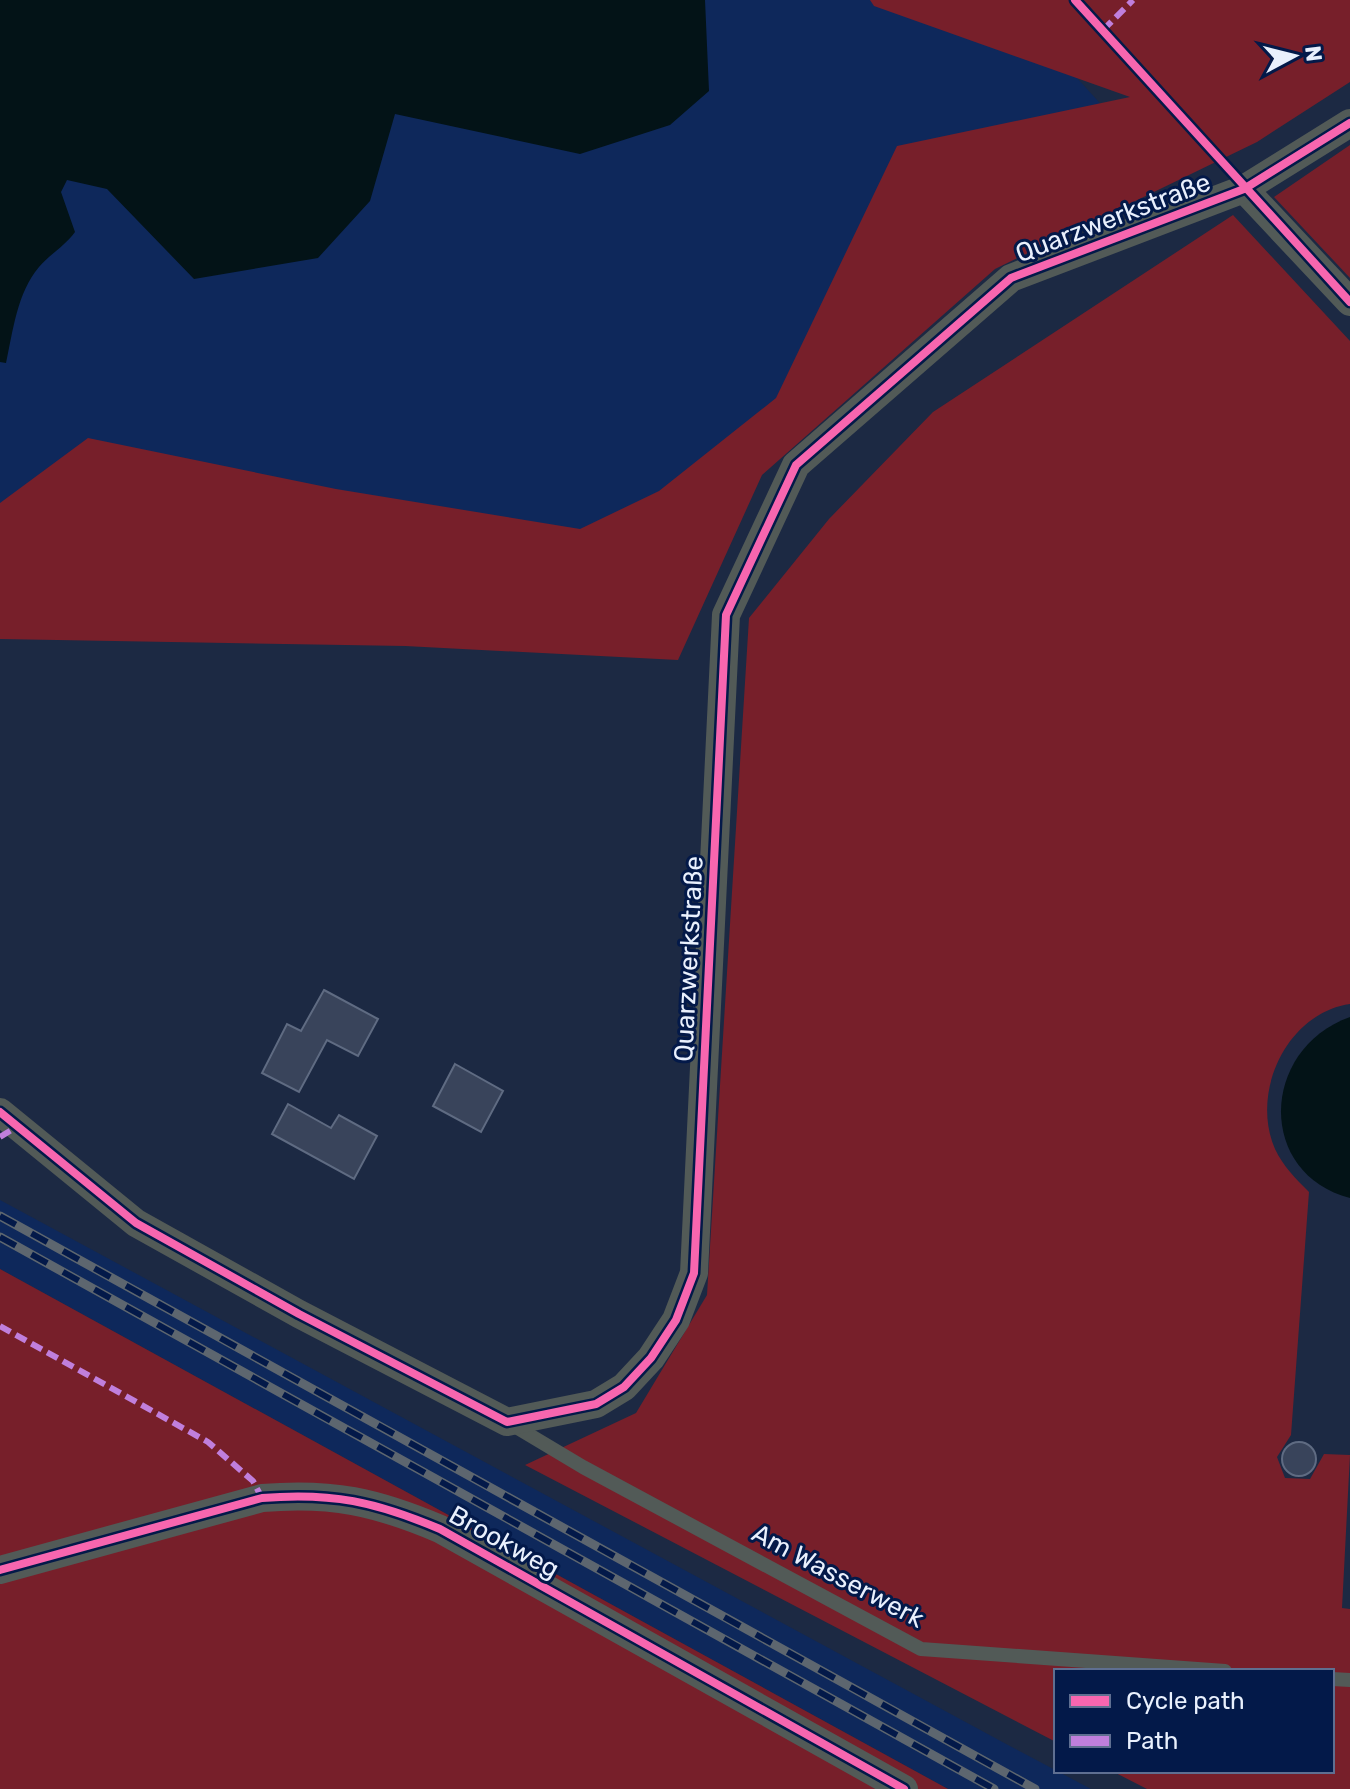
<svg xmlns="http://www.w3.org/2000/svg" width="1350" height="1789" viewBox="0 0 1350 1789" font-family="Rubik,sans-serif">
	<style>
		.built { fill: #0e285b }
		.green { fill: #771f2a }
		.water { fill: #031317 }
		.building { fill: #39445b; stroke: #5f6b82; stroke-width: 2 }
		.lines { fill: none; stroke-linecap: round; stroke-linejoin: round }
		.service { stroke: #525a57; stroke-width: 14 }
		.minor { stroke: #525a57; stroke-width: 28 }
		.rail-casing { stroke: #5d666f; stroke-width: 9 }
		.rail { stroke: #031949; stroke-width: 6; stroke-dasharray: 18; stroke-linecap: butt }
		.quiet { stroke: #c07fdc; stroke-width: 6; stroke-dasharray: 12 6; stroke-linecap: butt }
		.cycleway-casing { stroke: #031949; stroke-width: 13 }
		.cycleway { stroke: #f766af; stroke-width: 8 }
		.labels { text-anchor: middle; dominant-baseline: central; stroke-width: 6; stroke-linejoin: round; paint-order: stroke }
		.street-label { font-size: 26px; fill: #e9f0fd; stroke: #031949 }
	</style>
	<rect width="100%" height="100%" fill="#1c2943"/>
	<g class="built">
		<polygon points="0,0 1006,0 1138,145 606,603 0,582"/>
		<polygon points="0,1200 1008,1745 1091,1789 948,1789 0,1269"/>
	</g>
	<g class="green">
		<polygon points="870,0 1350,0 1350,82 1257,142 995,269 762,475 678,660 405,646 0,639 0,503 88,438 336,489 580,529 659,491 776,398 897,146 1130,97 874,6"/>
		<polygon points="1350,145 1350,278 1274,197"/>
		<path d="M1233,215L1350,341V1004C1287,1013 1250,1092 1275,1149C1283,1166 1296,1179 1309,1192L1291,1435L1277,1457L1285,1478L1310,1479L1324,1454L1350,1455L1342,1608L1350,1609V1789H1147L1112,1771H1332V1671H1056V1742L525,1465L636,1413L707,1295L749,618L829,519L933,412Z"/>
		<polygon points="0,1269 948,1789 0,1789"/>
	</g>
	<g class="water">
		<path d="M0,0H705L709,91L670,125L580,154L395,114L370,201L318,258L194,279L107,189L67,180L61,192L75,232C65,246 50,254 39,267C17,293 13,331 6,363L0,362Z"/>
		<path d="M1350,1017V1198C1257,1174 1259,1050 1350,1017Z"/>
	</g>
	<g class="building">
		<polygon points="324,990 378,1019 358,1056 327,1040 299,1092 262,1073 287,1024 301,1031"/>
		<polygon points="455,1064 503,1091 481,1132 433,1106"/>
		<polygon points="288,1104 331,1128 339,1115 377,1136 354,1179 272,1134"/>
		<circle cx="1299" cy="1459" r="17"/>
	</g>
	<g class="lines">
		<g class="service">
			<polyline points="511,1424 583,1467 921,1649 1225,1671"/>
			<polyline points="1332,1679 1350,1680"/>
		</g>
		<g class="minor">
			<polyline points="1244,189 1350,302"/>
			<polyline points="0,1112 136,1223 299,1314 507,1422 596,1404 624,1387 651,1358 676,1320 694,1273 726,615 796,465 1011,278 1244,189 1350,123"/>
			<path d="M0,1570L262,1498C332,1492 376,1502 440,1529L904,1789"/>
		</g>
		<g class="rail-casing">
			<g id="rail">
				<polyline points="0,1216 1035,1789"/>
				<polyline points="0,1237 994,1789"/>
			</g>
		</g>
		<use href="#rail" class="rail"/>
		<g class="quiet">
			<polyline points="1103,30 1133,0"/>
			<polyline points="0,1137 18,1126"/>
			<polyline points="0,1326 208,1442 253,1481 262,1498"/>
		</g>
		<g class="cycleway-casing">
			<g id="cycleway">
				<polyline points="1075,0 1350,302"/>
				<polyline points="0,1112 136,1223 299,1314 507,1422 596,1404 624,1387 651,1358 676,1320 694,1273 726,615 796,465 1011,278 1244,189 1350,123"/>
				<path d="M0,1570L262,1498C332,1492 376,1502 440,1529L904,1789"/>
			</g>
		</g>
		<use href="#cycleway" class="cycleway"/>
	</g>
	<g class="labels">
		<g class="street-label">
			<text transform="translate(1113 218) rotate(-21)">Quarzwerkstraße</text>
			<text transform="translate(689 959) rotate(-87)">Quarzwerkstraße</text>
			<text transform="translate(504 1542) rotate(29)">Brookweg</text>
			<text transform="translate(838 1576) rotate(28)">Am Wasserwerk</text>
		</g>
	</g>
	<rect x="1054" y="1669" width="280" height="104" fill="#031949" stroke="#5f6f91" stroke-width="2"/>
	<rect x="1070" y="1695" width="40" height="12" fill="#f766af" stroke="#5f6f91" stroke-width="2"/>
	<text x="1126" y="1709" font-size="24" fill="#e9f0fd">Cycle path</text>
	<rect x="1070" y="1735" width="40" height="12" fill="#c07fdc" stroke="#5f6f91" stroke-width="2"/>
	<text x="1126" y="1749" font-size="24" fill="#e9f0fd">Path</text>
	<g transform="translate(1294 56) rotate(83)" stroke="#031949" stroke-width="6" paint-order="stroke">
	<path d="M0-6L14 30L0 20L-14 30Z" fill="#e9f0fd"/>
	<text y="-12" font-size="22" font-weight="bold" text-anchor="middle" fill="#e9f0fd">N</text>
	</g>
</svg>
